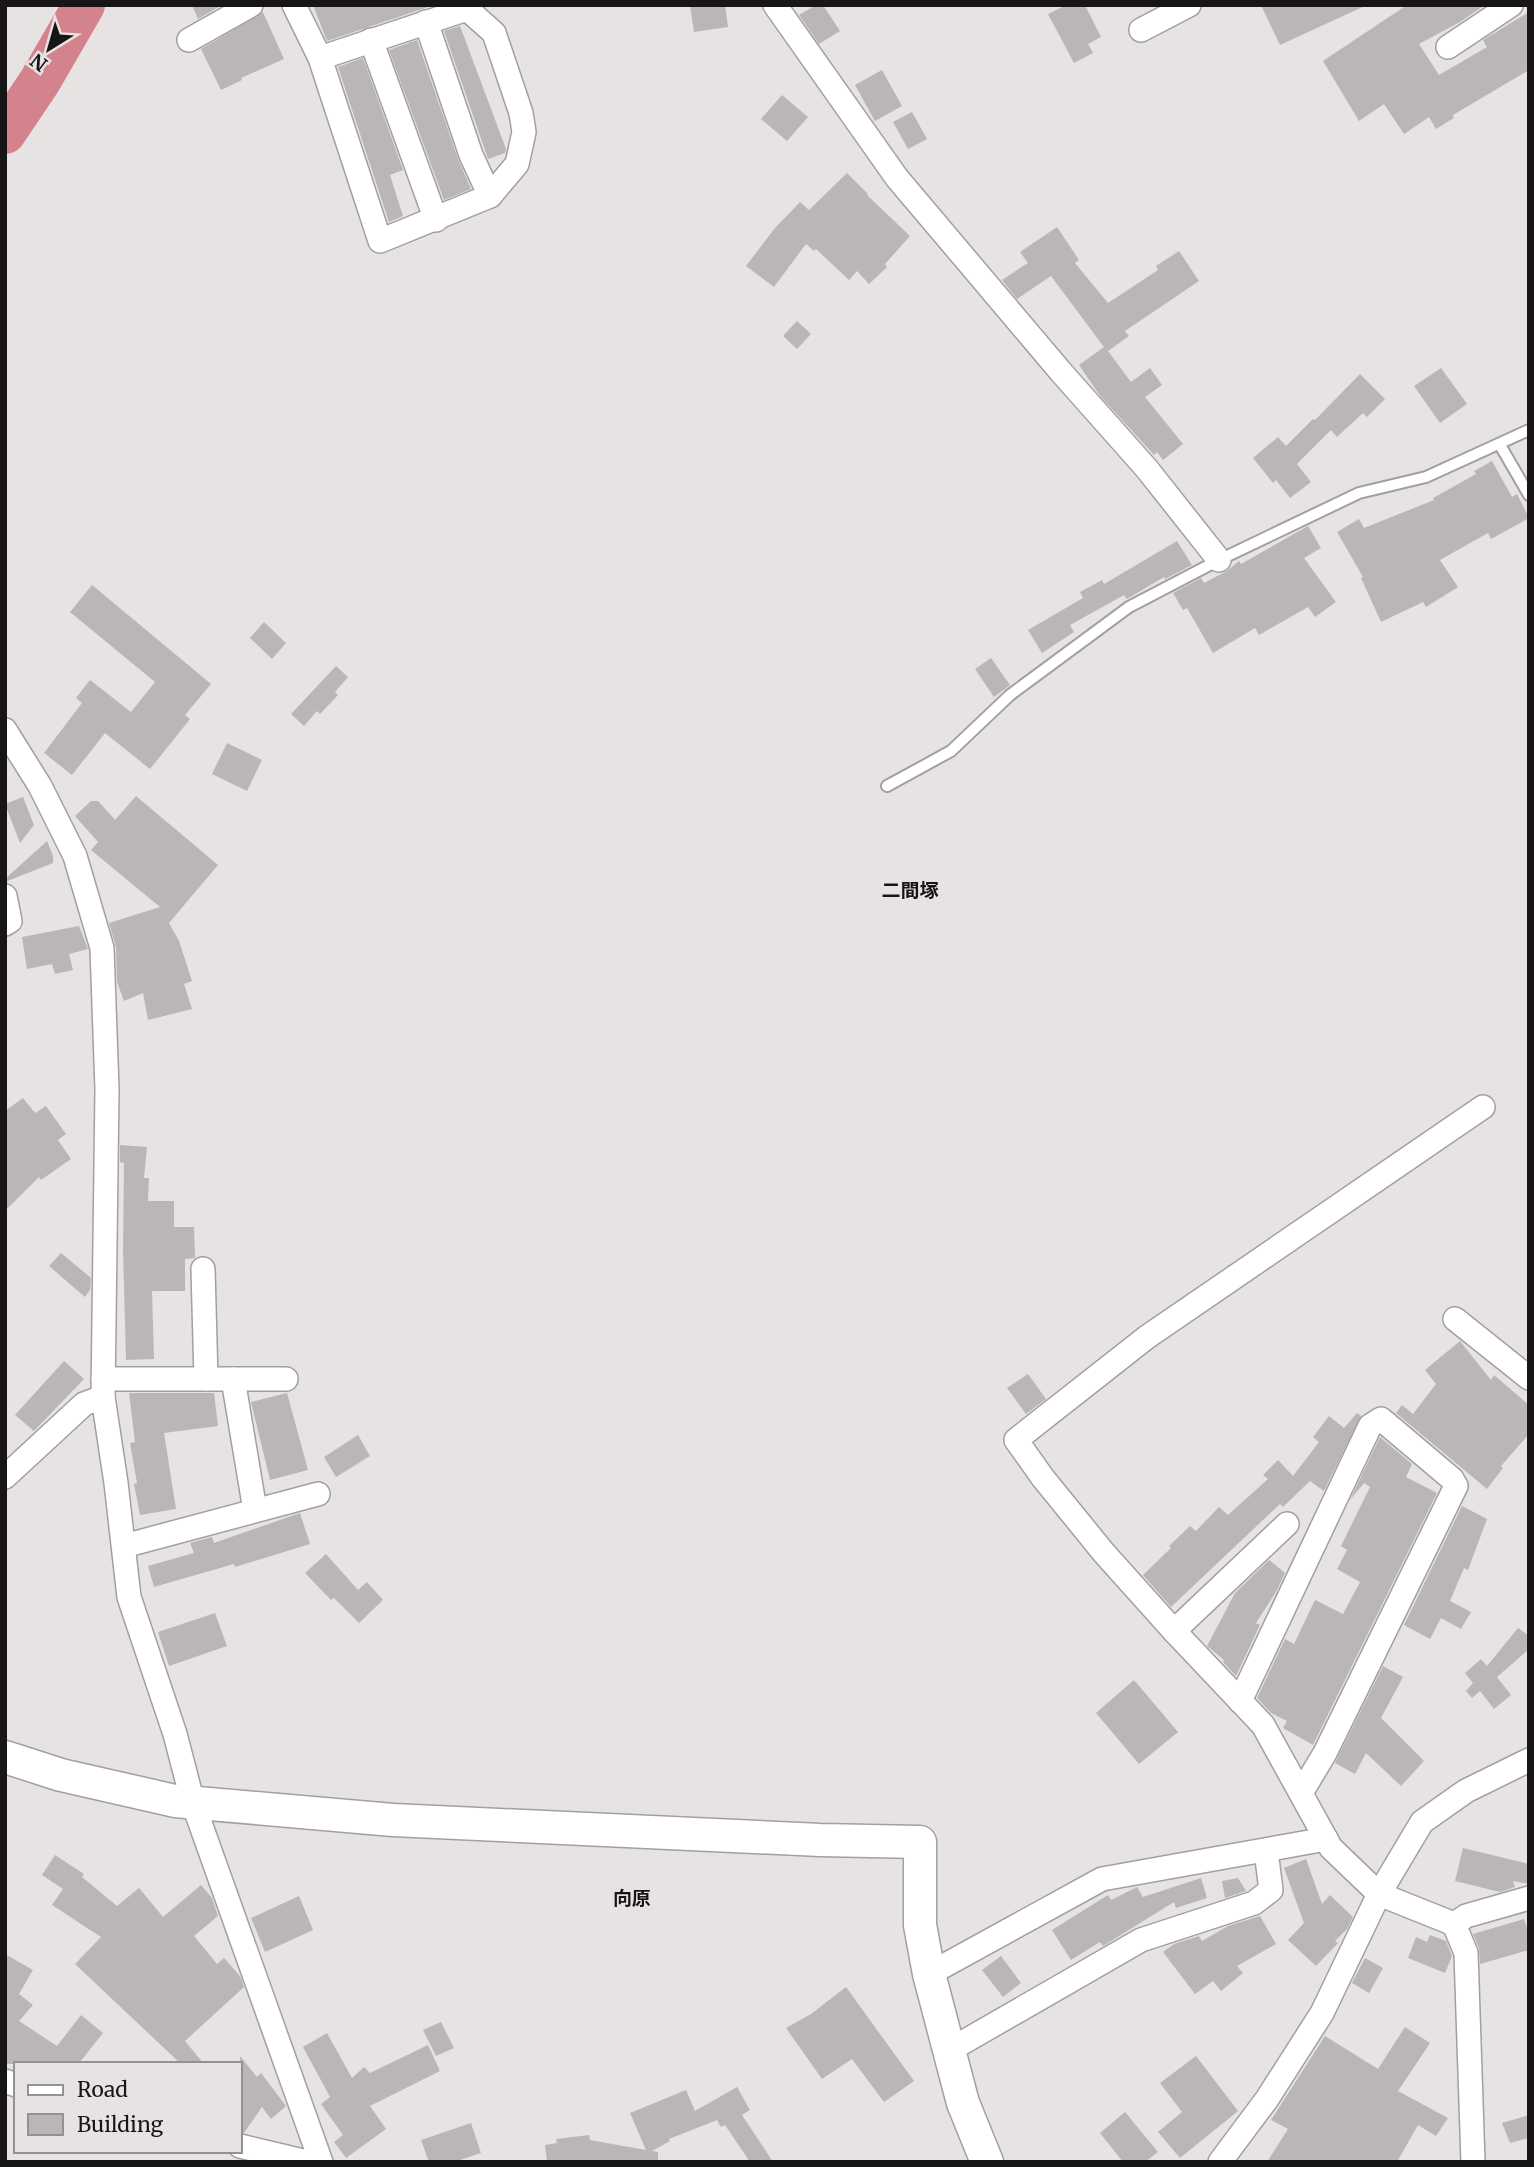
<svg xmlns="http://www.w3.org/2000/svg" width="1534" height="2167" viewBox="0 0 1534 2167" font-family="Merriweather,'Noto Sans JP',serif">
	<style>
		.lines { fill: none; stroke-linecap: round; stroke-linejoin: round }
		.river { stroke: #d4838d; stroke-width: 42 }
		.building { fill: #bab6b6 }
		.lane-casing { stroke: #a39fa0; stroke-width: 14 }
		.street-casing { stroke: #a39fa0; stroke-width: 26 }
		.secondary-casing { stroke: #a39fa0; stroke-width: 35 }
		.lane { stroke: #fff; stroke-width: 10 }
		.street { stroke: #fff; stroke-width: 23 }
		.secondary { stroke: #fff; stroke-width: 32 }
		.labels { text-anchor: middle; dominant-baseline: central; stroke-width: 7; stroke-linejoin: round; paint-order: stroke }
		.neighbourhood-label { font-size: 19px; font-weight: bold; fill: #171515; stroke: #e7e3e3 }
	</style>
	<rect width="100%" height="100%" fill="#e7e3e3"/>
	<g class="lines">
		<polyline class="river" points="5,133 40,81 84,5"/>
	</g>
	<g class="building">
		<polygon points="192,5 222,5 198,19"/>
		<polygon points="313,5 434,5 327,41"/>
		<polygon points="690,5 725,5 728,27 694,32"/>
		<polygon points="816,5 823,5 840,31 819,44 799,15"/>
		<polygon points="1066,5 1085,5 1101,37 1088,44 1093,53 1074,63 1048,14"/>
		<polygon points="1261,5 1367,5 1280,45"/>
		<polygon points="1407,5 1485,5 1460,22 1419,44 1439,75 1487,47 1483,40 1529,12 1529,70 1453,115 1454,118 1436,129 1429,117 1404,134 1384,104 1359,121 1323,61"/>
		<polygon points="263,12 284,59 241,78 242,80 221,90 201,49"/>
		<polygon points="460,26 506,149 505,153 488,159 444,31"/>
		<polygon points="417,40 458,159 471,189 444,200 389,50"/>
		<polygon points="363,58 403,170 390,175 403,216 389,222 338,67"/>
		<polygon points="882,70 902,106 875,121 855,85"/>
		<polygon points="782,95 808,117 787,141 761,119"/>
		<polygon points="912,112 927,139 908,149 893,122"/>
		<polygon points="847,173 868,194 867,195 910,236 885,264 887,267 869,284 857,271 849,280 816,249 814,251 806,244 774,287 746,266 775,228 800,202 809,210"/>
		<polygon points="1057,227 1079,260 1075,263 1108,303 1158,270 1156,266 1179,251 1199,281 1125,331 1129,336 1108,351 1131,382 1150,368 1162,385 1145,397 1183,444 1163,460 1157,452 1154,455 1101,397 1079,365 1104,347 1051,276 1017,299 1002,280 1028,263 1020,252"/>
		<polygon points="797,321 811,334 797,349 783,336"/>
		<polygon points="1441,368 1467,404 1440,423 1414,386"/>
		<polygon points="1360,374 1385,399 1367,417 1363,413 1337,437 1331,430 1297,464 1311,482 1290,498 1276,480 1273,483 1253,458 1278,437 1286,446 1313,419 1315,420"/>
		<polygon points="1492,461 1512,497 1517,494 1529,518 1491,539 1488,533 1440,560 1458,587 1426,607 1423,602 1381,622 1361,578 1363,577 1337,532 1359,519 1364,528 1434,500 1433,498 1476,474 1474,471"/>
		<polygon points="1308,526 1321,548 1304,558 1336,602 1315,617 1308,607 1259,635 1255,628 1213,653 1187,608 1183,610 1173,593 1201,578 1204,583 1227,571 1239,561 1241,564"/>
		<polygon points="1177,541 1192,565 1165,579 1164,577 1127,599 1124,595 1070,625 1074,632 1042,653 1028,630 1083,598 1080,592 1102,580 1104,584"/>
		<polygon points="92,585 211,684 185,715 190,719 150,769 105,733 72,775 44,753 82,703 76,698 90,680 131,712 155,682 70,612"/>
		<polygon points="264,622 286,643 272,659 250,638"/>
		<polygon points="991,658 1010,685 994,697 975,669"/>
		<polygon points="336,666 348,677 335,692 338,695 320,714 317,711 304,726 291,714"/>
		<polygon points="227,743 262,760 247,791 212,774"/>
		<polygon points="136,796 218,865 169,923 179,941 192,981 184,984 192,1009 148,1020 143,993 124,1001 117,982 116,947 109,923 160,907 91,850 98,842 75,816 91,801 98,801 115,820"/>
		<polygon points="23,797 34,825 20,843 5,804"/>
		<polygon points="47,841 53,856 53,863 5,882 5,879"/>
		<polygon points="79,926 88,949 69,954 73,970 55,974 52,964 27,969 22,937"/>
		<polygon points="23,1098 35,1113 46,1106 66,1134 58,1140 71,1159 41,1180 39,1177 5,1211 5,1111"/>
		<polygon points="120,1145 147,1147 144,1178 149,1178 148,1201 174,1201 174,1227 194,1227 195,1258 185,1259 185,1291 152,1291 154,1359 126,1360 123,1250 124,1163 120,1162"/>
		<polygon points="61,1253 91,1278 90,1290 85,1297 49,1266"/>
		<polygon points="1460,1341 1491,1380 1494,1375 1529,1405 1529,1434 1501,1466 1503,1468 1487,1489 1396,1413 1402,1405 1413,1414 1436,1384 1425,1370"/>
		<polygon points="64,1361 84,1379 34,1431 15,1415"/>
		<polygon points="1028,1374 1046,1399 1026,1414 1007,1388"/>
		<polygon points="129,1393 214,1393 218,1426 164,1433 176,1509 140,1515 134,1484 137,1483 130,1443 135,1442"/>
		<polygon points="287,1393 308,1470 270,1480 251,1402"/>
		<polygon points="1357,1413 1361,1416 1324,1491 1310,1481 1283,1507 1280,1504 1171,1607 1143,1575 1171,1548 1169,1546 1190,1526 1196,1531 1219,1507 1228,1515 1268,1479 1263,1475 1278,1460 1293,1476 1319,1442 1313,1437 1329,1416 1344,1428"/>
		<polygon points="358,1435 370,1456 336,1477 324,1457"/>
		<polygon points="1380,1437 1412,1464 1406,1477 1437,1493 1313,1745 1283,1728 1287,1721 1271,1713 1257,1698 1285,1639 1294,1644 1315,1600 1343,1614 1360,1582 1337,1569 1347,1550 1341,1546 1370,1487 1364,1483 1350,1500"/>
		<polygon points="1462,1506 1487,1519 1468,1570 1464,1568 1450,1601 1471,1612 1461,1629 1441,1618 1430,1639 1404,1625"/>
		<polygon points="300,1513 310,1544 235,1567 234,1564 154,1587 148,1566 194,1553 190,1543 212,1537 214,1543"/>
		<polygon points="326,1554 358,1590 367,1582 383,1600 359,1623 334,1598 331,1600 305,1573"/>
		<polygon points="1269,1560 1285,1573 1276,1592 1256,1623 1260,1625 1236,1676 1223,1662 1224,1660 1207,1646 1235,1593"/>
		<polygon points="215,1613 227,1646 169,1666 158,1632"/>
		<polygon points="1518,1628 1529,1636 1529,1649 1497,1677 1511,1695 1494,1709 1480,1691 1472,1698 1466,1691 1473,1683 1465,1673 1481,1659 1487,1666"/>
		<polygon points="1383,1666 1403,1677 1381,1718 1424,1761 1401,1786 1366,1753 1355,1774 1335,1763"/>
		<polygon points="1134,1680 1178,1732 1139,1764 1096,1713"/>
		<polygon points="1463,1848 1529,1864 1529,1884 1513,1881 1515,1887 1500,1892 1455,1881"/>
		<polygon points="55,1855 84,1874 82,1877 117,1906 139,1888 163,1917 201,1885 212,1898 218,1916 194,1936 217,1964 224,1958 240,1976 244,1987 185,2041 204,2064 181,2064 75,1964 101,1937 52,1905 63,1889 42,1875"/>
		<polygon points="1306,1859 1322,1904 1330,1895 1353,1917 1347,1929 1335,1941 1338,1943 1316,1966 1288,1940 1304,1923 1284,1868"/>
		<polygon points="1201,1878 1207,1898 1176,1908 1174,1902 1103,1946 1100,1942 1071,1960 1052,1930 1108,1895 1111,1900 1137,1887 1143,1897"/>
		<polygon points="1238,1878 1246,1891 1225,1898 1222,1881"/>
		<polygon points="299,1896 313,1930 265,1952 251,1918"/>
		<polygon points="1260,1916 1276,1944 1237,1966 1243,1973 1221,1991 1213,1981 1195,1994 1163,1952 1174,1944 1199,1936 1202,1941 1228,1926"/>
		<polygon points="1524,1919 1529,1934 1529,1950 1480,1964 1479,1948 1473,1934"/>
		<polygon points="1430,1935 1446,1941 1452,1956 1445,1973 1408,1958 1416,1937 1427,1942"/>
		<polygon points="5,1954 33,1970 19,1994 33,2005 19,2021 57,2046 81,2015 103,2033 80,2062 83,2064 5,2064"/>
		<polygon points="1001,1956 1021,1983 1003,1997 982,1970"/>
		<polygon points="1365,1958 1383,1968 1369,1993 1352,1983"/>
		<polygon points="846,1987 914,2081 884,2102 852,2059 822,2079 786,2028 811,2014"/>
		<polygon points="441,2022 454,2048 436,2056 423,2030"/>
		<polygon points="1405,2027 1430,2043 1398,2091 1448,2118 1436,2136 1418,2125 1397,2162 1267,2162 1288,2129 1271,2120 1325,2036 1378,2069"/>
		<polygon points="327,2033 352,2078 364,2067 370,2073 428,2045 440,2071 370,2106 386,2129 346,2158 334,2142 343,2135 321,2104 330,2097 303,2047"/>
		<polygon points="240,2056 257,2077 261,2073 286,2106 271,2119 262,2107 244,2133 240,2132"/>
		<polygon points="1196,2056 1238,2111 1180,2158 1158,2132 1182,2112 1160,2083"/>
		<polygon points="737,2087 750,2110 742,2115 773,2162 750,2162 725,2125 721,2127 717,2120 669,2139 670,2141 652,2151 658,2152 658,2162 547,2162 545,2145 557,2143 556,2139 589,2135 590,2140 646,2150 630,2113 686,2090 695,2111"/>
		<polygon points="1125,2112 1158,2152 1145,2162 1123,2162 1100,2133"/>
		<polygon points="1529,2115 1529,2138 1510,2143 1502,2123"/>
		<polygon points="471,2123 481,2153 454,2162 429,2162 421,2140"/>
	</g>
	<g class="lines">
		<g class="lane-casing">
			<g id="lane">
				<polyline points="1500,445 1529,495"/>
				<polyline points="887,786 951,751 1010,695 1129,607 1219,560 1359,493 1426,477 1529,430"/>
			</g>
		</g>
		<g class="street-casing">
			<g id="street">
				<polyline points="294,5 320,58 380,241 490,196 517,164 524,132 521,113 494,33 467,9 320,58"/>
				<polyline points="775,5 897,178 1061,372 1147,469 1219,560"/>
				<polyline points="426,22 471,155 490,196"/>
				<polyline points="1141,30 1189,5"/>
				<polyline points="189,40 251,5"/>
				<polyline points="371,40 436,220"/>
				<polyline points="1448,47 1511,5"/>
				<polyline points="5,730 40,786 75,856 102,948 107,1089 103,1397 116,1483 129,1597 175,1734 193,1803 321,2162"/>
				<polyline points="5,896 10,921 5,924"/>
				<polyline points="203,1269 206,1379"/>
				<polyline points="1455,1319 1529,1378"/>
				<polyline points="103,1379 286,1379"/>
				<polyline points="233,1379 255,1510"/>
				<polyline points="5,1477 84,1404 103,1397"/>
				<polyline points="124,1546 318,1494"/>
				<polyline points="1174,1631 1287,1524"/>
				<polyline points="1240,1701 1370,1426 1381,1419 1452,1479 1456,1486 1325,1753 1301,1793"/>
				<polyline points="1454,1924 1466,1916 1529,1898"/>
				<polyline points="929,1974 1102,1879 1326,1839"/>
				<polyline points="948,2051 1141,1940 1254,1903 1271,1890 1266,1851"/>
				<polyline points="5,2081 16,2085"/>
				<polyline points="240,2146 307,2162"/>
				<polyline points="1220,2162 1267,2099 1322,2013 1379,1894 1422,1822 1466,1791 1529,1760"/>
				<polyline points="1473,2162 1466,1953 1454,1924 1379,1894 1331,1848 1263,1725 1174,1631 1104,1553 1043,1478 1016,1440 1147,1337 1483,1107"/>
			</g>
		</g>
		<g class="secondary-casing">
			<polyline id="secondary" points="5,1757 61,1775 175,1801 393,1820 820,1840 920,1842 920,1925 929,1974 963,2103 987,2162"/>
		</g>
		<use href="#lane" class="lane"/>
		<use href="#street" class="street"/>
		<use href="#secondary" class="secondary"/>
	</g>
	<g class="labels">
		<g class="neighbourhood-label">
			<text x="910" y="890">二間塚</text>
			<text x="632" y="1898">向原</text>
		</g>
	</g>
	<rect width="1534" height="2167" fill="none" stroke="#171515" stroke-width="14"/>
	<rect x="14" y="2062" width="228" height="91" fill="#e7e3e3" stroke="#949191" stroke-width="2"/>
	<rect x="28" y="2085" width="35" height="10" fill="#ffffff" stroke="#949191" stroke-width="2"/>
	<text x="77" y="2097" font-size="21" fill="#171515">Road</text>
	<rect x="28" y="2114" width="35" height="21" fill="#bab6b6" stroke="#949191" stroke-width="2"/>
	<text x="77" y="2132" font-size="21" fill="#171515">Building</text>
	<g transform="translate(49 49) rotate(217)" stroke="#e7e3e3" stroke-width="5" paint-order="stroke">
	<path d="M0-5L12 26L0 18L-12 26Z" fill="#171515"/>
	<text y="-10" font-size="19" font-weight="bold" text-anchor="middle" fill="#171515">N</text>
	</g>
</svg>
